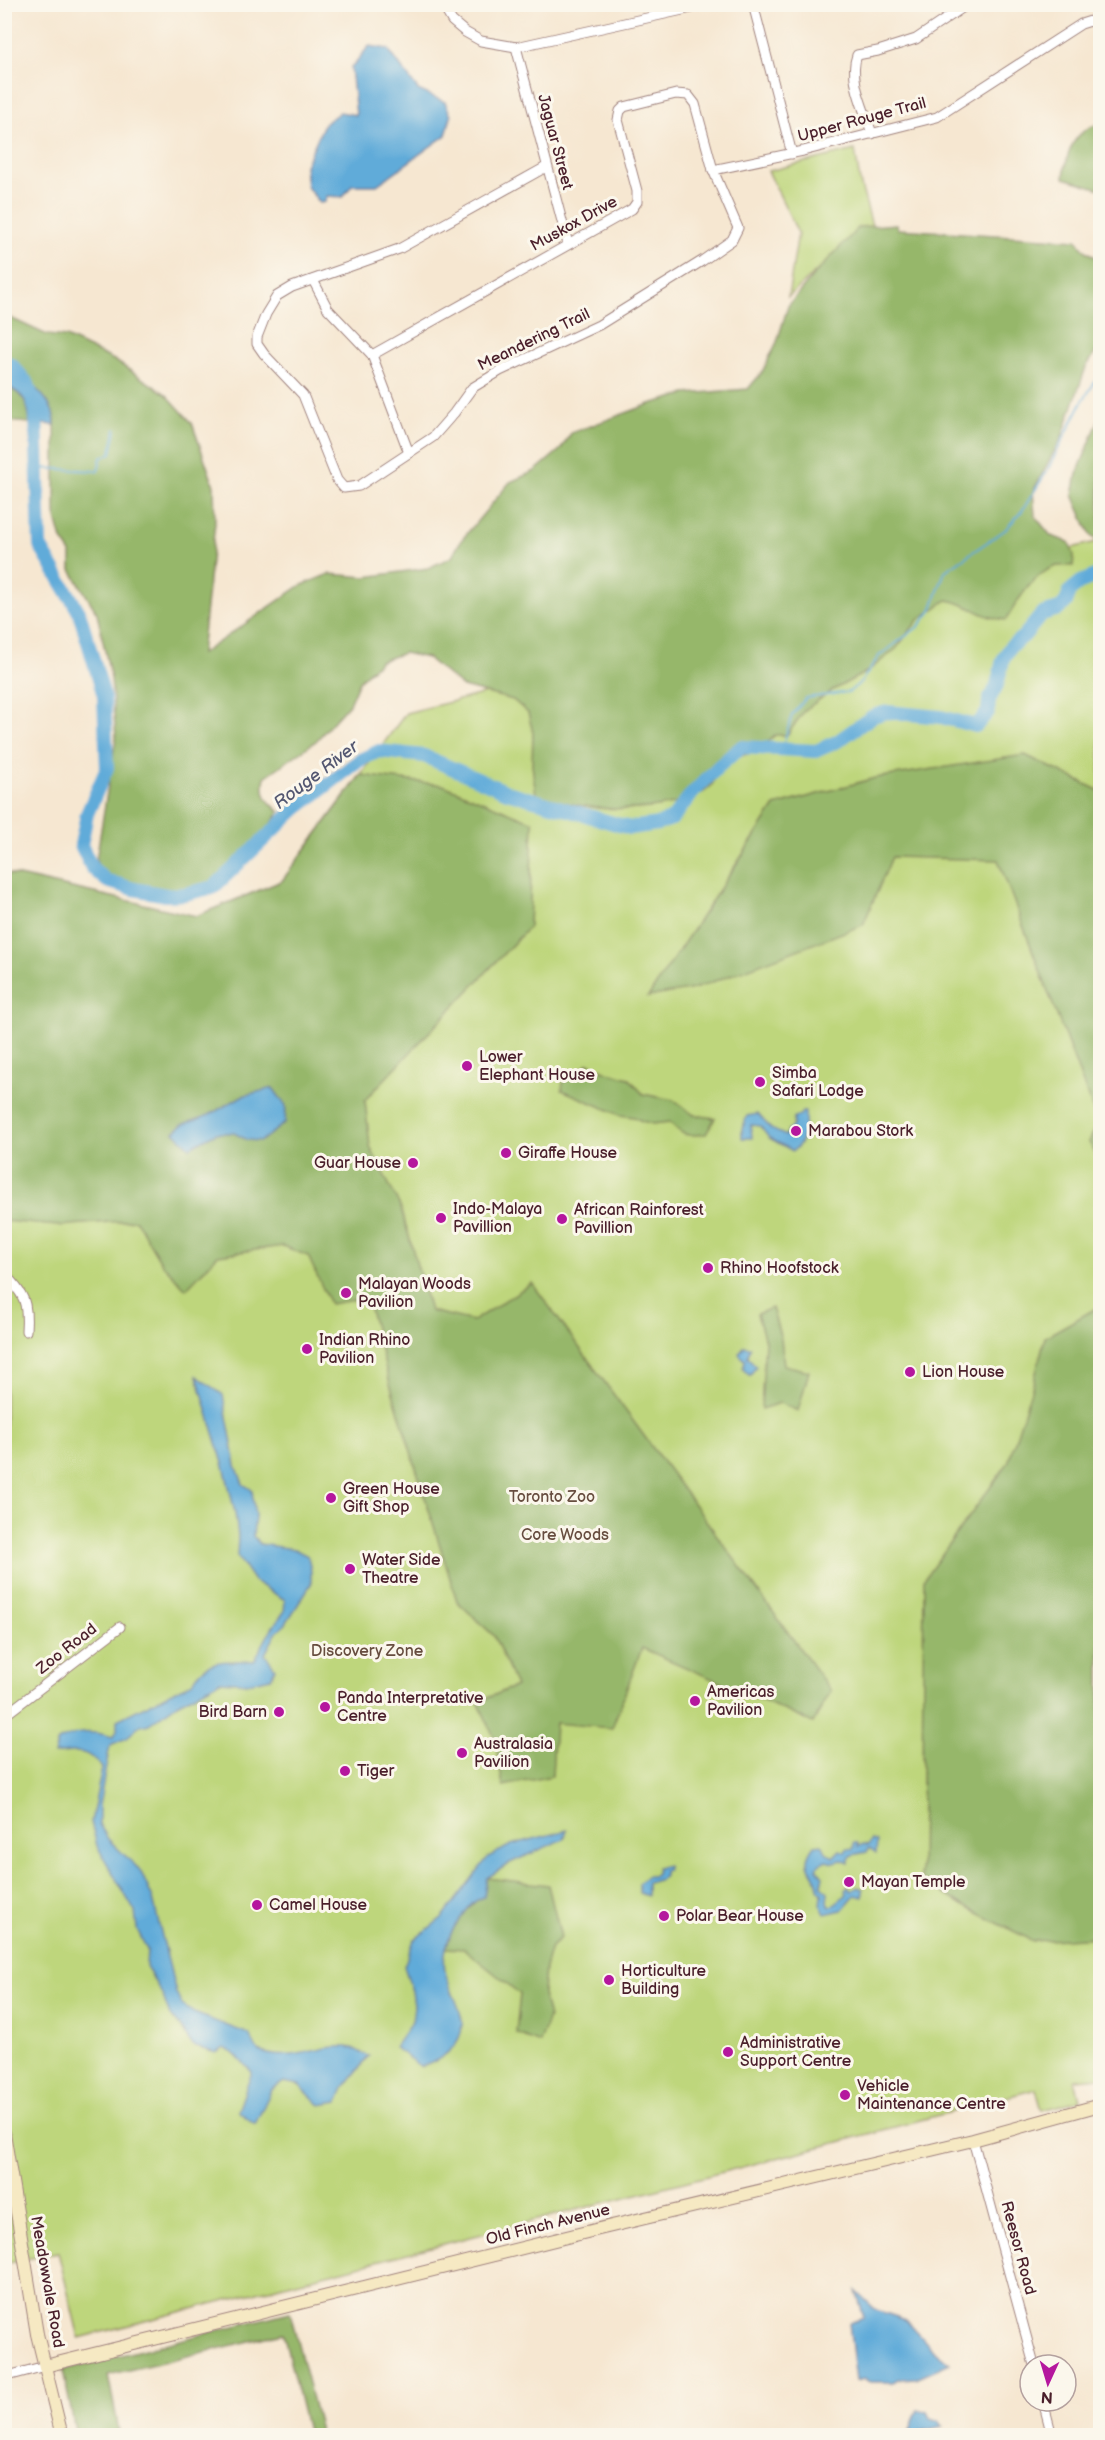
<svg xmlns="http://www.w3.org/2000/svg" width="1105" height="2440" viewBox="0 0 1105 2440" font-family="'Balsamiq Sans',sans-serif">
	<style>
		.green { fill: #bed67b; stroke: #847a53; stroke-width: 1.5 }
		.forest { fill: #96b76b; stroke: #706b4b; stroke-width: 1.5 }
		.water { fill: #61abd9; stroke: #566582; stroke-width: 1.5 }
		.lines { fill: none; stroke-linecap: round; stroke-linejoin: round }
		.stream { stroke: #61abd9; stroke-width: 2 }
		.river { stroke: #61abd9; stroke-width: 14 }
		.street-casing { stroke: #a0837e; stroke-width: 11 }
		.secondary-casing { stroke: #a0837e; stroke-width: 14 }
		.street { stroke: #fff; stroke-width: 9 }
		.secondary { stroke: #f6e9c3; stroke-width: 12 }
		.poi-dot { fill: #b5179e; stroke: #fbf7ec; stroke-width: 2 }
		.labels { text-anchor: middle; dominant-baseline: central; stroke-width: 6; stroke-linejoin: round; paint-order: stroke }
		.street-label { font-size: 16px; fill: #4a1f2b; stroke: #fbf7ec }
		.poi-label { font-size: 16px; fill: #4a1f2b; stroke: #fbf7ec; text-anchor: start }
		.park-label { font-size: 16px; fill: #674d3f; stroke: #fbf7ec }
		.water-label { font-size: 18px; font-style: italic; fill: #535771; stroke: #fbf7ec }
	</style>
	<rect width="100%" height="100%" fill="#fbf7ec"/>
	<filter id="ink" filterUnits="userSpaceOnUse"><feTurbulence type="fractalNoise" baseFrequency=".0167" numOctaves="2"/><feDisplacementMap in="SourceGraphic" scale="12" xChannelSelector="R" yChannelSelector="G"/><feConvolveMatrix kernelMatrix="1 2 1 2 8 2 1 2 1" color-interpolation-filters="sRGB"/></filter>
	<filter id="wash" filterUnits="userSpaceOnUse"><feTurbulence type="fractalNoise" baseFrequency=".008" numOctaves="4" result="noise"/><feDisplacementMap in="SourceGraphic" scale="24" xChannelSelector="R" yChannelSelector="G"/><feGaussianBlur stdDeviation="1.35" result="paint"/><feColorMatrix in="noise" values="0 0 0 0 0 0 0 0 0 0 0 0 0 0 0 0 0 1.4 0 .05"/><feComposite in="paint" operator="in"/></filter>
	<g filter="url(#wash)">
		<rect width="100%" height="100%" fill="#f6e7d1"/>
		<g class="green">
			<polygon points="855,150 860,182 878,247 829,260 788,297 798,233 768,171"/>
			<polygon points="1100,541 1100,2077 1075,2079 1080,2100 1042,2110 1036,2089 839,2142 79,2338 58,2252 5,2264 5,873 196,916 282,881 406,713"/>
		</g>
		<g class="forest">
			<path d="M1100,124V189L1064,178C1066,154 1073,130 1100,124Z"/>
			<path d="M896,224L898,229L1077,240L1086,251L1100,260V346L1086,367L1062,437L1033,491L1035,516L1051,536L1069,542L1074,555L1073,566C1066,566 1059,565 1054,567C1032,575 1017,602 1006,620C981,618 971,604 947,600L918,620L896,649L868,671L833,690L805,710L787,735H775C771,739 767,744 762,748C750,755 730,757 720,767C714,772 716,782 710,787C701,796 689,800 677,803C629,815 582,809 536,795L532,765L533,733L528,713L513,700L463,687L427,658L404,653L380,661L359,681L349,704L316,741L265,777C261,795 267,801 280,812C266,830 238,874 219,884C186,902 144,890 109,885L103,880L96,860L116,737L111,679L97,613L71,570V553L62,540L55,514V419L32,383L5,367L4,315L47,335L66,337L114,360L166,394L192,423L214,486L215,523L201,654L300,586L329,574L366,577L428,568L452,557L460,542L510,482L535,471L561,449L571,433L650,404L686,394L748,389L762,372L777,342L788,306L811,278L859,227Z"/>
			<path d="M4,385C24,395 28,400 30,423L5,421Z"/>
			<polygon points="1100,417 1100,543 1091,536 1073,495 1077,474"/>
			<polygon points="1025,755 1100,791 1100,1164 1089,1142 1098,1123 998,860 892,857 863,925 694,989 648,997 775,806 875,778"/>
			<polygon points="361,775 443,785 533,822 529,927 365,1100 370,1147 401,1208 430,1311 473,1321 532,1283 831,1691 813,1723 642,1648 612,1728 555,1723 552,1776 503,1786 495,1739 478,1702 516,1686 494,1636 457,1601 388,1377 367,1298 330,1304 308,1256 283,1246 218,1255 186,1289 162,1264 136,1220 58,1226 5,1221 5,873 196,916 282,881"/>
			<path d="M589,1063L607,1072L629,1078L643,1094L673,1100L694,1115L715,1118L706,1134C686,1136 683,1137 670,1122L653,1124L642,1121L634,1117L620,1115L562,1090L563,1082Z"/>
			<polygon points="1100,1306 1100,1933 1098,1937 1033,1941 962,1905 921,1879 924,1579 1008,1463 1034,1381 1045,1337"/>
			<polygon points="772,1308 781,1339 784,1365 809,1371 798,1411 780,1403 761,1409 765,1341 757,1314"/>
			<polygon points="487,1878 548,1885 561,1937 551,1947 545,1968 543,1994 549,2017 540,2043 516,2033 520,1994 464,1949 446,1948 454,1925 477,1899"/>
			<polygon points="290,2312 321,2435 308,2435 283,2333 108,2375 119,2431 100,2435 76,2435 63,2370"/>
		</g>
		<g class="water">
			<polygon points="369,46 388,49 418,90 445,102 451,116 446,135 377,185 352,185 343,197 327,196 325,202 320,203 307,187 305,166 324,124 340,112 356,115 351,68"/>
			<path d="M4,367C25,379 55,397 55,425L30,423C28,400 24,395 5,385Z"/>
			<polygon points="273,1088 286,1106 285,1123 261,1141 247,1140 234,1133 216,1133 190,1147 174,1132 182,1125 209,1115 242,1096"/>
			<path d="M802,1112H805C806,1127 805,1142 793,1151L769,1138L760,1126L751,1125L752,1138H742V1129L747,1116L758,1114L771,1129L786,1136L788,1130L793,1126L794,1118L800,1115Z"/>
			<polygon points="744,1346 750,1347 748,1357 756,1366 750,1376 743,1369 745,1360 739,1354"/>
			<path d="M197,1376L223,1395L236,1465L243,1484L252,1490L255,1516L253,1536L260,1544L294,1549L308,1556L311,1571V1584L285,1625L278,1630L265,1654L275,1668L271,1678L248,1683L220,1681L177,1704L149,1724L137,1727L127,1738L110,1745L99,1806V1824L108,1839L140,1870L153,1899L176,1993L182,2005L194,2013L249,2034L258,2051C296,2065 321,2041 352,2048C357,2050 363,2054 369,2056L345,2086L338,2102L320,2105L299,2085L284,2082L272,2089L255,2124L238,2111L252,2072L233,2053L224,2048L216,2053L193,2046L179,2025L170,2016L163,1996L146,1966L147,1950L137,1929L135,1912L97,1846L91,1822L102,1768C86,1748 78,1751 54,1754L58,1741C78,1730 92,1731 113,1737L117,1731V1720L193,1682C207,1656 228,1662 254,1661L272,1628L284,1612L285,1600L254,1581L237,1556L238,1536L235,1513L225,1470Z"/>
			<path d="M567,1830L564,1839L510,1863L487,1878L484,1897C473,1900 468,1909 461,1918C450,1930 442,1953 445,1970C447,1986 462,2007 462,2023C463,2046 440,2061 421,2067L394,2047L412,2022L414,2006L412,1991L404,1966L414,1940L443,1917L488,1857L511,1845Z"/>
			<path d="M872,1840L877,1842L876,1853L869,1848L867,1852L852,1855L849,1859V1863L842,1860L834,1862L827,1860L818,1865L817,1869L823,1876L821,1886L828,1892L827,1902L830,1907L846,1895L845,1890L848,1887L851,1891L858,1887L863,1889V1897L855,1895L842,1910L825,1914L821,1906L822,1894L818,1889C817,1869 798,1868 815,1845L822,1844L826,1852L833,1857L840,1850L845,1852L847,1848L853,1849L854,1843H858V1847L863,1844L868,1845Z"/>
			<polygon points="667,1865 667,1870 664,1871 664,1876 661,1879 647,1883 647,1896 639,1893 639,1883 647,1876 652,1876 656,1873 657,1868"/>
			<polygon points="856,2291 876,2310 906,2320 931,2348 950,2363 916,2378 898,2379 893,2382 870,2382 864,2379 856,2381 849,2323 864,2318"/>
			<path d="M918,2410L927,2412L930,2418L939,2421L943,2426L908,2434C913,2426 913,2418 918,2410Z"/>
		</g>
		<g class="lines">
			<g class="stream">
				<polyline points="39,468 98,471 101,458 111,453 116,429"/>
				<polyline points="782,749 792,715 806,698 849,692 861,682 879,656 918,627 931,611 945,571 1005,530 1022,511 1047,471 1082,402 1100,374"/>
			</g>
			<polyline class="river" points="4,362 12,365 28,384 36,411 40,546 79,612 104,696 107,768 87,814 81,845 92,868 107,881 134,889 166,895 185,894 214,887 296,809 360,760 379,751 424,756 507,792 630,828 658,824 672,819 689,797 718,767 741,747 816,751 838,741 873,716 887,712 941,717 976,726 988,712 989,700 997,685 1003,660 1010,647 1024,636 1042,614 1059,609 1066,602 1070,591 1081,582 1100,574"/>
		</g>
	</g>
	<g filter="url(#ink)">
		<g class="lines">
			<g class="street-casing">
				<g id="street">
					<polyline points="442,4 452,21 465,32 481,41 516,47 710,4"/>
					<polyline points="753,4 792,154"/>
					<polyline points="516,47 568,244"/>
					<path d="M872,134C865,110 848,80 857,55L878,51L916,39L968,4"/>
					<polyline points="713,170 803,151 937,117 1081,24 1100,18"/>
					<polyline points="313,280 328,309 372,355 409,453"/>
					<polyline points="372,355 632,209 637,202 637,191 618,120 620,111 624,107 676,94 688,95 695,104 713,170 738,228 732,240 702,261 599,325 500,371 472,388 454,413 433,437 359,486 344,488 337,480 303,395 264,354 257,344 257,337 266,314 277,296 292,287 399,249 546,167"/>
					<path d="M4,1274C25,1294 28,1303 26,1331"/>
					<polyline points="4,1716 120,1627"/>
					<polyline points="973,2140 1034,2365"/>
					<polyline points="4,2377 45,2366"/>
					<polyline points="1043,2401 1052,2436"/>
				</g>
			</g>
			<g class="secondary-casing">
				<g id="secondary">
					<polyline points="4,2133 37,2334 62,2436"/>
					<polyline points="45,2366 599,2229 973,2140 1100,2105"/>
				</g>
			</g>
			<use href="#street" class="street"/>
			<use href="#secondary" class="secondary"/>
		</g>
	</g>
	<g class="poi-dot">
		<circle cx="467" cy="1066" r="6"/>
		<circle cx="760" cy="1082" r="6"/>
		<circle cx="796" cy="1131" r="6"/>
		<circle cx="506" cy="1153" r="6"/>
		<circle cx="413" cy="1163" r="6"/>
		<circle cx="441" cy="1218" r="6"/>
		<circle cx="562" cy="1219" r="6"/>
		<circle cx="708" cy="1268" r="6"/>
		<circle cx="346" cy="1293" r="6"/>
		<circle cx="307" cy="1349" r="6"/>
		<circle cx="910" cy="1372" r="6"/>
		<circle cx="331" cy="1498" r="6"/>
		<circle cx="350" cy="1569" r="6"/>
		<circle cx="695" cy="1701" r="6"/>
		<circle cx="325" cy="1707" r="6"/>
		<circle cx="279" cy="1712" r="6"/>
		<circle cx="462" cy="1753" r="6"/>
		<circle cx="345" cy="1771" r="6"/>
		<circle cx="849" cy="1882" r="6"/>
		<circle cx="257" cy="1905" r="6"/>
		<circle cx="664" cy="1916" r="6"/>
		<circle cx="609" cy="1980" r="6"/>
		<circle cx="728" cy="2052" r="6"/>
		<circle cx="845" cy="2095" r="6"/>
	</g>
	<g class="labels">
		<g class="street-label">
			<text transform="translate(862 120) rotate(-15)">Upper Rouge Trail</text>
			<text transform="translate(555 142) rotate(75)">Jaguar Street</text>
			<text transform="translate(574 224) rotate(-29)">Muskox Drive</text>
			<text transform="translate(534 340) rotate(-26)">Meandering Trail</text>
			<text transform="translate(67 1649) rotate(-38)">Zoo Road</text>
			<text transform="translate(548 2225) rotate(-14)">Old Finch Avenue</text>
			<text transform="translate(1018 2248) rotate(75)">Reesor Road</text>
			<text transform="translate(47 2282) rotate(80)">Meadowvale Road</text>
		</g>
		<g class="poi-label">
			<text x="479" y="1057">Lower<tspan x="479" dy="18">Elephant House</tspan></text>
			<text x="772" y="1073">Simba<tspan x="772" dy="18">Safari Lodge</tspan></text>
			<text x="808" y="1131">Marabou Stork</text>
			<text x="518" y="1153">Giraffe House</text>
			<text x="401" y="1163" text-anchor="end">Guar House</text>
			<text x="453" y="1209">Indo-Malaya<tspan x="453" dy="18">Pavillion</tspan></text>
			<text x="574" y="1210">African Rainforest<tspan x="574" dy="18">Pavillion</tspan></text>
			<text x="720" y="1268">Rhino Hoofstock</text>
			<text x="358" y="1284">Malayan Woods<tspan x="358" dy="18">Pavilion</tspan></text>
			<text x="319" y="1340">Indian Rhino<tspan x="319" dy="18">Pavilion</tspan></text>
			<text x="922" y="1372">Lion House</text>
			<text x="343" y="1489">Green House<tspan x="343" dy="18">Gift Shop</tspan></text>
			<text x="362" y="1560">Water Side<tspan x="362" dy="18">Theatre</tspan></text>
			<text x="707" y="1692">Americas<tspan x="707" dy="18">Pavilion</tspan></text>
			<text x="337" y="1698">Panda Interpretative<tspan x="337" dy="18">Centre</tspan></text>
			<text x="267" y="1712" text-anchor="end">Bird Barn</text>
			<text x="474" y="1744">Australasia<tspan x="474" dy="18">Pavilion</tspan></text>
			<text x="357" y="1771">Tiger</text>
			<text x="861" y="1882">Mayan Temple</text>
			<text x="269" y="1905">Camel House</text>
			<text x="676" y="1916">Polar Bear House</text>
			<text x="621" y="1971">Horticulture<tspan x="621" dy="18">Building</tspan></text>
			<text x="740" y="2043">Administrative<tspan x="740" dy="18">Support Centre</tspan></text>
			<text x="857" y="2086">Vehicle<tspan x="857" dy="18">Maintenance Centre</tspan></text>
		</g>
		<g class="park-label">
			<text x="552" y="1497">Toronto Zoo</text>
			<text x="565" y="1535">Core Woods</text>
			<text x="367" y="1651">Discovery Zone</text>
		</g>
		<g class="water-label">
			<text transform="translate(316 775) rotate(-37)">Rouge River</text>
		</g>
	</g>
	<rect width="1105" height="2440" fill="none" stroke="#fbf7ec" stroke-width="24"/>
	<g transform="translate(1048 2383) rotate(184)"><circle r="28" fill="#fbf7ec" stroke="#b4a19f" stroke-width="1.5"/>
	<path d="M0-4.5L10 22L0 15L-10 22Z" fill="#b5179e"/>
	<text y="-9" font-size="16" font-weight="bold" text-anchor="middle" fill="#4a1f2b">N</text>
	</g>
</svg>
